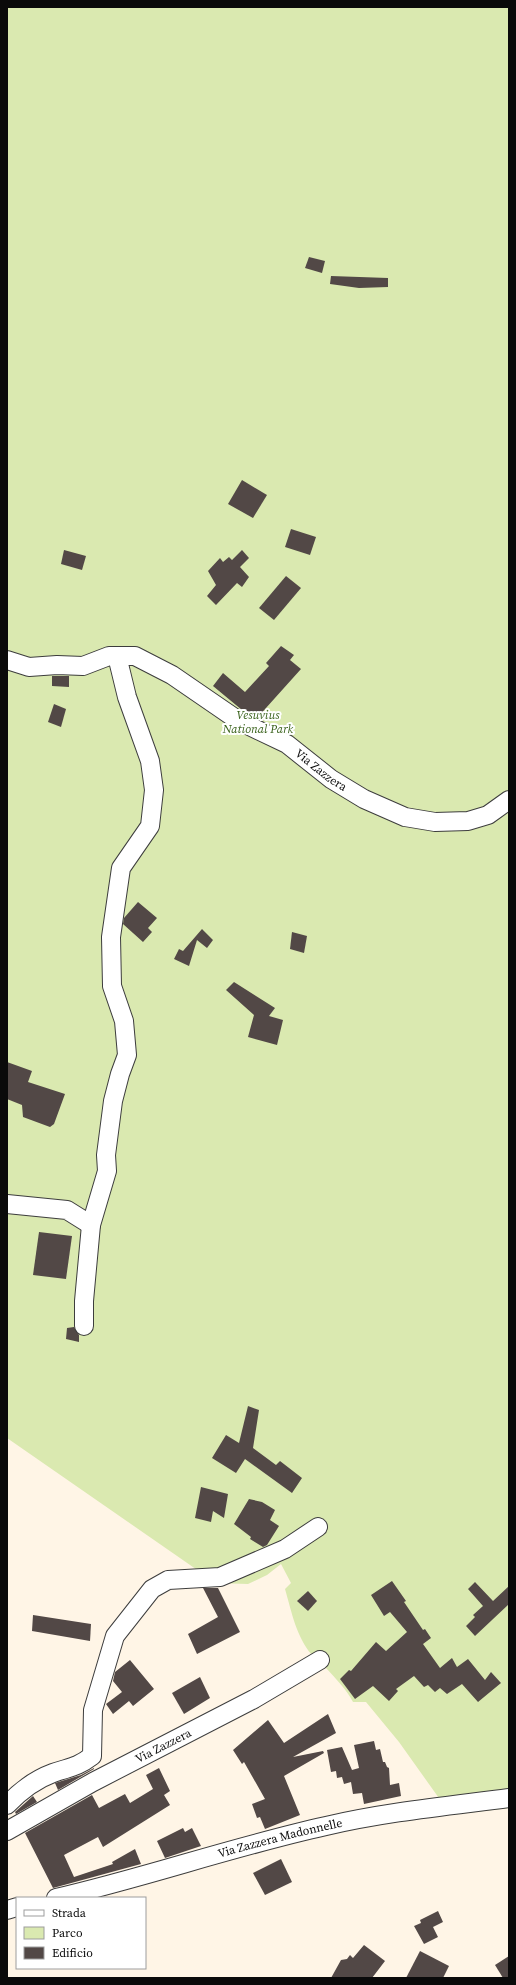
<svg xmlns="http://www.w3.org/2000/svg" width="516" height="1985" viewBox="0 0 516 1985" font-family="'Source Serif 4',serif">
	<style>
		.green { fill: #dae9b0 }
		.building { fill: #524846 }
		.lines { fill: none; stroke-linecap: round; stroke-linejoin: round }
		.minor-casing { stroke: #3d3d3d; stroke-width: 20 }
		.minor { stroke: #fff; stroke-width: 18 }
		.labels { text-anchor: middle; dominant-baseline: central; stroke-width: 4; stroke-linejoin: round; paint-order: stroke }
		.park-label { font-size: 12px; font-style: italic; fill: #38611a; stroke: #fff }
		.street-label { font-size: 12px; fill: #0a0a0a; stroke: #fff }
	</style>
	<rect width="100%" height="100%" fill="#fff5e6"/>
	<path class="green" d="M7,7H509V1808L451,1815L399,1742L366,1702H353C347,1690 335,1678 326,1668C322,1663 316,1660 312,1655C296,1636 292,1613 285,1589L291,1583L281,1564L267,1575L248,1584L216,1583L7,1438Z"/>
	<g class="building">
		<polygon points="309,257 325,261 322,273 305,268"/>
		<polygon points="331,276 388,278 388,287 359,288 330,284"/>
		<polygon points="242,480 267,495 253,518 228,504"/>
		<polygon points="291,529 316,537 310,555 285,547"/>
		<polygon points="64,550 86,556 82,570 61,564"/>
		<polygon points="242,550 249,558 240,567 249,577 242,587 237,583 216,605 207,596 216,585 208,571 220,558 223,562 229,557 232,560"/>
		<polygon points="286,576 301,588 274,620 259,608"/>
		<polygon points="281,646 294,655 290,660 301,669 257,718 242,710 213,686 223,673 245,692 269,666 266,663"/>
		<polygon points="52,676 69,676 69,687 52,686"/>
		<polygon points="54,704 66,709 61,727 48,722"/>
		<polygon points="138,902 157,918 148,928 152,932 143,942 123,924 124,918"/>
		<polygon points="202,929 213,940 207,948 197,940 189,966 174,959 179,949 183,951"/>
		<polygon points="292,932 307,936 304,953 290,949"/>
		<polygon points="234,982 275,1008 269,1016 283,1020 277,1045 248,1037 254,1015 226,990"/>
		<polygon points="7,1062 32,1071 28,1082 65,1094 54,1124 50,1127 23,1117 22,1105 7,1099"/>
		<polygon points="39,1232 72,1236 66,1279 33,1275"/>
		<polygon points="74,1327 79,1335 79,1342 66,1339 67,1328"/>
		<polygon points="248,1406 259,1410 253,1448 276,1465 280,1461 302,1478 292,1493 245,1459 236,1473 212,1458 226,1435 239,1443"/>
		<polygon points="201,1487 228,1494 224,1518 213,1511 211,1522 195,1518"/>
		<polygon points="249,1499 262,1502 275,1510 270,1520 279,1526 267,1545 263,1547 250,1539 251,1537 234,1524"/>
		<polygon points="392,1581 406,1601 404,1602 423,1630 425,1629 431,1638 423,1644 440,1668 452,1658 457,1667 468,1659 485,1680 491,1672 501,1683 478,1702 462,1684 447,1694 440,1688 435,1692 428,1685 424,1687 414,1676 396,1689 398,1691 389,1701 373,1686 355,1699 340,1679 349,1670 351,1671 376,1642 386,1651 407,1632 390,1612 384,1616 371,1595"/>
		<polygon points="475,1582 493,1601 509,1586 509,1604 475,1636 466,1626 475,1617 473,1615 483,1606 468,1589"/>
		<polygon points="203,1588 218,1588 240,1632 197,1654 188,1634 218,1617"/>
		<polygon points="308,1591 317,1601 308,1611 297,1601"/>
		<polygon points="33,1615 91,1624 90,1641 32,1631"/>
		<polygon points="130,1660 154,1689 133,1706 129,1701 113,1714 106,1704 122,1692 113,1681 115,1672"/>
		<polygon points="200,1677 210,1698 184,1714 172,1693"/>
		<polygon points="328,1714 336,1733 293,1757 323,1751 324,1753 284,1776 300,1815 265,1829 260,1817 257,1818 252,1804 265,1799 244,1762 242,1764 233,1750 268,1720 284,1743"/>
		<polygon points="374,1741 376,1750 380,1749 383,1762 385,1762 387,1767 389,1768 390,1785 399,1783 401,1796 364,1804 362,1793 353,1794 351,1782 344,1784 342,1777 337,1778 336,1771 331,1772 327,1750 342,1747 352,1770 359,1768 354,1745"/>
		<polygon points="94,1768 94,1769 58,1790 55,1783 81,1775"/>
		<polygon points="159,1768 170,1791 164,1795 170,1805 103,1847 98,1837 64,1855 74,1877 113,1864 112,1862 135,1849 141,1864 53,1888 25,1833 92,1795 99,1808 125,1794 130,1803 153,1789 146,1775"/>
		<polygon points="33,1796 37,1802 16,1814 15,1812"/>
		<polygon points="183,1828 185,1832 192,1828 201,1846 165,1858 157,1841"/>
		<polygon points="281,1859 292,1882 265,1895 253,1873"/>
		<polygon points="438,1911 443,1922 433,1927 438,1937 424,1944 414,1926 421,1923 420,1920"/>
		<polygon points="364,1945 385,1961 372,1978 331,1978 341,1960 347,1959 350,1955 353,1958"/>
		<polygon points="420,1951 449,1966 443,1978 406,1978"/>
		<polygon points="509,1956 509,1978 503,1978 495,1965"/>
	</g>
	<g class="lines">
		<g class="minor-casing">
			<g id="minor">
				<path id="s1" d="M7,660L29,667L57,665L83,666L109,656H135L172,675L239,721L287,744L331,779L364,799L405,817L435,822L468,821L488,815L509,800"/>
				<polyline points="7,1204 67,1210 91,1225"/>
				<polyline points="84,1326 84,1301 91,1225 107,1171 106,1155 113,1101 120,1074 127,1055 124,1021 112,986 111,937 121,868 150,826 154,790 150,761 127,697 117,656"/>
				<path d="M7,1805C20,1791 34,1780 53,1773C70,1767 76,1768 92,1756L93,1710L115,1636L152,1589L168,1580L220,1577L285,1549L318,1527"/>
				<path id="s2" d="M7,1831L93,1782L254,1699L320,1660"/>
				<path id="s3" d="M56,1898C147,1877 235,1846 326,1826C386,1812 448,1806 509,1798"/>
				<polyline points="7,1910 17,1907"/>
			</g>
		</g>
		<use href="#minor" class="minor"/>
	</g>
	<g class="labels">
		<g class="park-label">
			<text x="258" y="715">Vesuvius<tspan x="258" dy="14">National Park</tspan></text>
		</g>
		<g class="street-label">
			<text stroke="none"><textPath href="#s1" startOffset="350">Via Zazzera</textPath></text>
			<text stroke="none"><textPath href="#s2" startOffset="178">Via Zazzera</textPath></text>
			<text stroke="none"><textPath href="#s3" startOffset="232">Via Zazzera Madonnelle</textPath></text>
		</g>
	</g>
	<rect width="516" height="1985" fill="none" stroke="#0a0a0a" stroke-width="16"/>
	<rect x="16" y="1897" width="130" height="72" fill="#ffffff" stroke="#9d9d9d"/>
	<rect x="24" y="1910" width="20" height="6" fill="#ffffff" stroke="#9d9d9d"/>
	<text x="52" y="1917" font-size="12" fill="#0a0a0a">Strada</text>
	<rect x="24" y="1927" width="20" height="12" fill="#dae9b0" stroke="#9d9d9d"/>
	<text x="52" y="1937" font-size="12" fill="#0a0a0a">Parco</text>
	<rect x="24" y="1947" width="20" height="12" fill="#524846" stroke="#9d9d9d"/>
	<text x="52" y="1957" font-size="12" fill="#0a0a0a">Edificio</text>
</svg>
